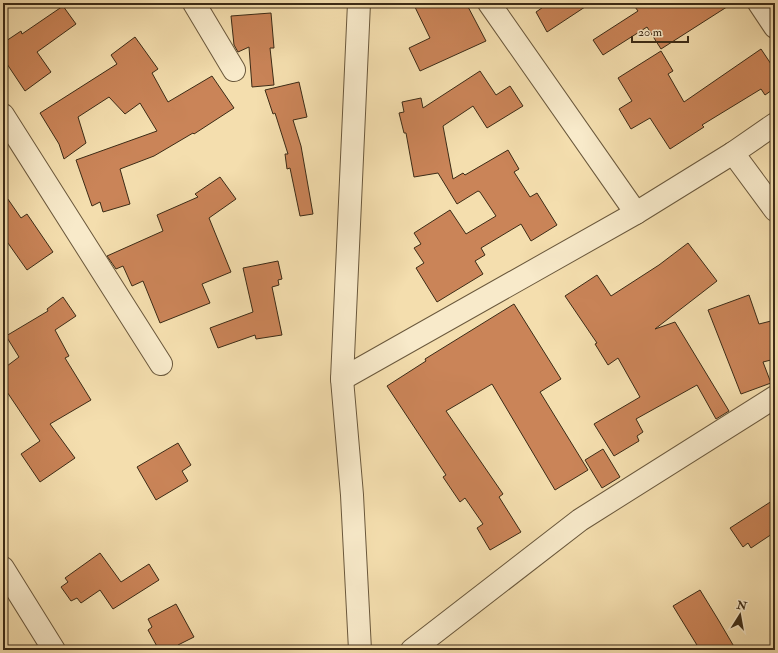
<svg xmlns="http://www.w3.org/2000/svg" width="778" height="653" viewBox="0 0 778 653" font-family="'IM FELL Double Pica',serif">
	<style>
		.building { fill: #ca8458; stroke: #3c2b16 }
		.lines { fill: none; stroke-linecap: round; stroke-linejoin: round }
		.minor-casing { stroke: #6a583c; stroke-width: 24 }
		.minor { stroke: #f8eaca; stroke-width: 22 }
	</style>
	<rect width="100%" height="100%" fill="#f4deae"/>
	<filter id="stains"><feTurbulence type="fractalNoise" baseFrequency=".005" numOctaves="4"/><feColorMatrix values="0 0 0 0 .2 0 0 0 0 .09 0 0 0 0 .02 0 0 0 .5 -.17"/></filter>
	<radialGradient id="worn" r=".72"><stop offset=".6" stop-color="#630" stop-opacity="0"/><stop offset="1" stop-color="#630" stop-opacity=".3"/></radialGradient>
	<g class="building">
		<polygon points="413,3 466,3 486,41 420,71 409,48 430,38"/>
		<polygon points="549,3 591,3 547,32 536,12"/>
		<polygon points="632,3 733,3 661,49 647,27 603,55 593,40 638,11"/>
		<polygon points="63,6 76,24 37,52 51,72 25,91 3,58 3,43 21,31 22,34"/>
		<polygon points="271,13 274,48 270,48 274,85 252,87 249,47 238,52 234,45 231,16"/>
		<polygon points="135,37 158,69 152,73 168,102 212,76 234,108 194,134 193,133 154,156 120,169 130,204 103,212 100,202 92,206 76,160 157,131 140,103 125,114 109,97 78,117 86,143 64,159 59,144 40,113 117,64 111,55"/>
		<polygon points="761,49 775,70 775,88 765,95 761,89 702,125 704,127 670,149 650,118 631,129 619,109 632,101 618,78 661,51 673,71 668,74 684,102"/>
		<polygon points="480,71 496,95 510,86 523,106 487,128 473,106 443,126 453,179 463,173 465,175 508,150 519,169 514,172 530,197 537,193 557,225 531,241 521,224 481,248 485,255 475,261 483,274 437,302 416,268 424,263 414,248 421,244 414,233 450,210 466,234 496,216 480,192 478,191 457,204 438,173 414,177 406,133 404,133 399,113 404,112 402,102 421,98 423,108"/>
		<polygon points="299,82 307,117 293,120 301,146 313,214 300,216 290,168 287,169 285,154 288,154 275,113 273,114 265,90"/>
		<polygon points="220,177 236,199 209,218 231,272 202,284 210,303 160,323 143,281 132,286 123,266 116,269 107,256 163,231 157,215 198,197 195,194"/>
		<polygon points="3,192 21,218 27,214 53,252 27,270 3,236"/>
		<polygon points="688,243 717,281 655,329 675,322 729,411 716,419 697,385 636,419 643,432 637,436 639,441 614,456 594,424 640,397 618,358 608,365 595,344 597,343 565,296 597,275 611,296 659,265"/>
		<polygon points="278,261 282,279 278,280 279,285 272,287 282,335 256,339 255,335 218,348 210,328 253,312 243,268"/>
		<polygon points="749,295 759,324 775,320 775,359 763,362 771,383 741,394 708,310"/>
		<polygon points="63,297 76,316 55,330 69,356 65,358 91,400 50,424 75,458 40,482 21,454 40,441 3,386 3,369 19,357 6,336 48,311 47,309"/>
		<polygon points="514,304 561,379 540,392 588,470 555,490 492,384 446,411 503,494 499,497 521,532 490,550 477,528 483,524 465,498 460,502 443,477 446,475 387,386 426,361 425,359"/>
		<polygon points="178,443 191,465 182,471 188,481 156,500 137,467"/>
		<polygon points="603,449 620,477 602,488 585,460"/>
		<polygon points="775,499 775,532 751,548 748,543 743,547 730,528"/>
		<polygon points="100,553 121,582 149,564 159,580 113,609 100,590 81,603 77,598 71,601 61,587 68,582 65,578"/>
		<polygon points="700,590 719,621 736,650 700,650 673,606"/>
		<polygon points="176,604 194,637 178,645 182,650 159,650 148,630 152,627 148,619"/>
	</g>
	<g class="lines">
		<g class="minor-casing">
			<g id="minor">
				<polyline points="194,3 234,70"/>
				<polyline points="359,3 342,379 352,495 360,650"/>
				<polyline points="489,3 636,213"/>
				<polyline points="759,3 775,27"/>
				<polyline points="3,115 161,364"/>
				<polyline points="733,153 775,210"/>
				<polyline points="342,379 636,213 733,153 775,124"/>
				<polyline points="3,568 54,650"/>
				<polyline points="412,650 580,520 775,397"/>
			</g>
		</g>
		<use href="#minor" class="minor"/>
	</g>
	<rect width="778" height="653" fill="none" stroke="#f4deae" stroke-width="16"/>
	<rect x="4" y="4" width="770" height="645" fill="none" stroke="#3c2b16" stroke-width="2"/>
	<rect x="8" y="8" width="762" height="637" fill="none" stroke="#3c2b16"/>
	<g transform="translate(740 615) rotate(11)" stroke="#f8eaca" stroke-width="3" paint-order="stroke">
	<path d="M0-3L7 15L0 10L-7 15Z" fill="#3c2b16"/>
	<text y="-6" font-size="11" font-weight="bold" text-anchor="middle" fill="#3c2b16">N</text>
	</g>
	<path d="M632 36v6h56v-6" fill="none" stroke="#3c2b16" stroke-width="2"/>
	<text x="638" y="36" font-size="12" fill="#3c2b16" stroke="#f8eaca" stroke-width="3" paint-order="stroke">20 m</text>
	<rect width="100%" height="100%" filter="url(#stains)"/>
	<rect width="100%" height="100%" fill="url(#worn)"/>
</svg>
